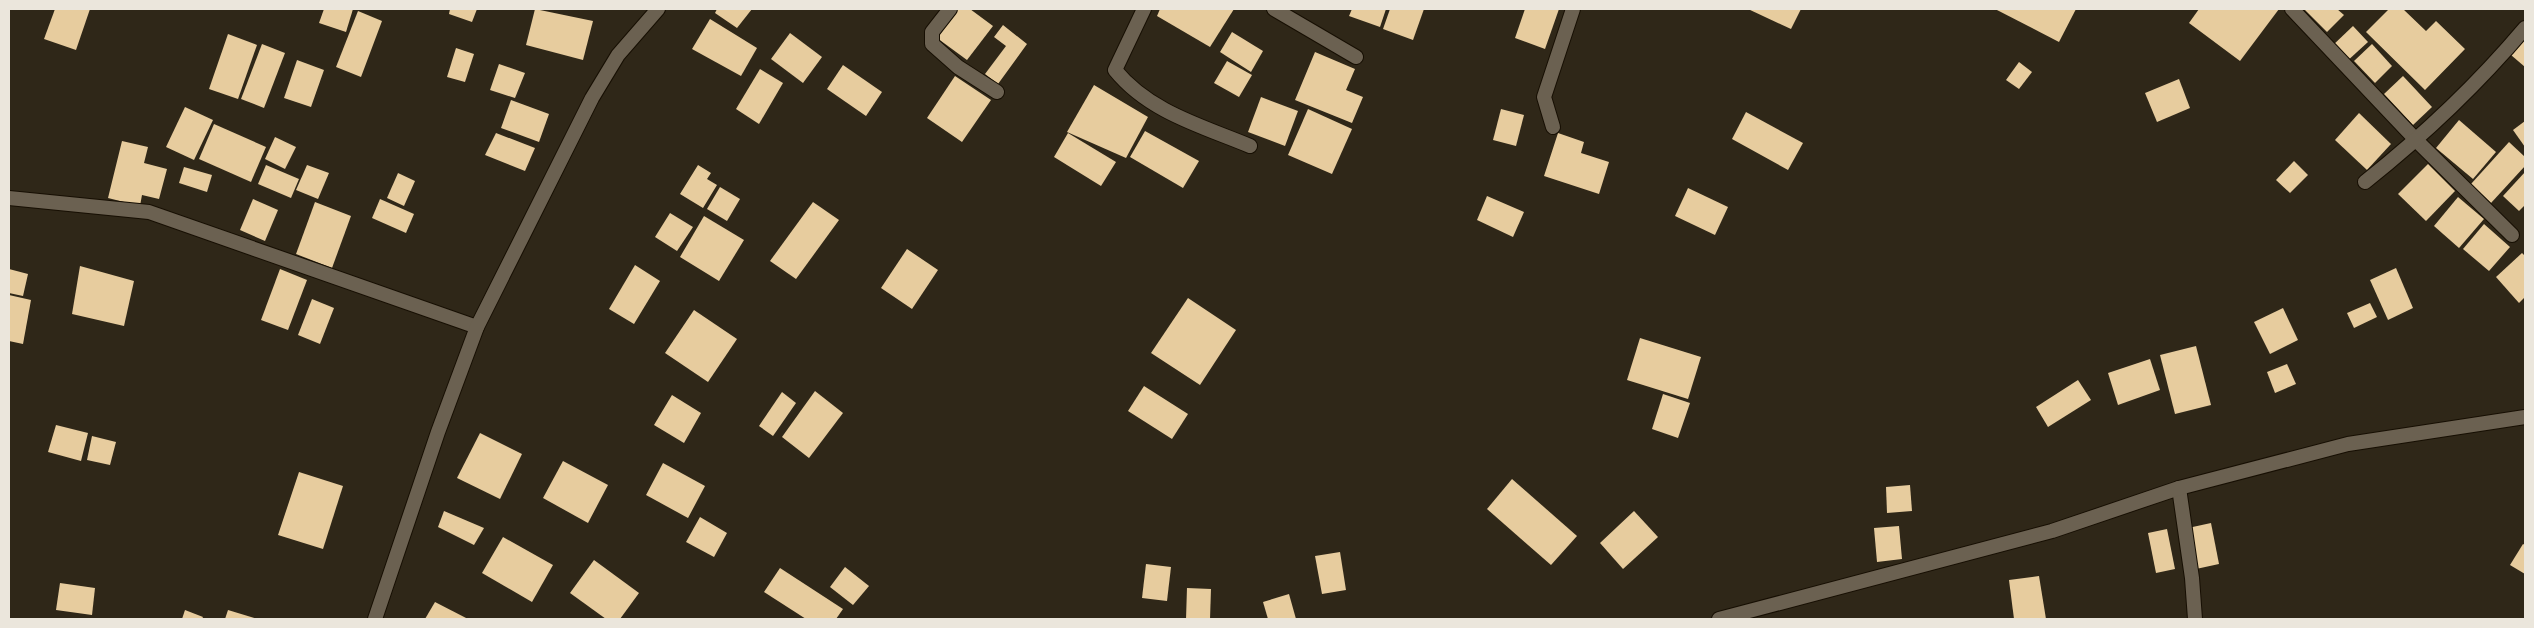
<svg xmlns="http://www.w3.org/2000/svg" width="2534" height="628" viewBox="0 0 2534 628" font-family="Literata,serif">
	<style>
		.building { fill: #e7cc9e }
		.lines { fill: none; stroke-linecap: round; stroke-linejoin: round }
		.minor-casing { stroke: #170f03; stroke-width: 16 }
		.minor { stroke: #6b6151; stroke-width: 14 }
	</style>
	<rect width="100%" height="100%" fill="#2f2718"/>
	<g class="building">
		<polygon points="55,9 90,9 76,50 44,39"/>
		<polygon points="324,9 353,9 346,32 319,23"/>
		<polygon points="450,9 477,9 472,22 449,14"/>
		<polygon points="535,9 593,21 583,60 526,45"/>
		<polygon points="717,9 752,9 737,28 715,13"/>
		<polygon points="958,9 970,9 993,26 967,60 937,38"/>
		<polygon points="1160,9 1234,9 1210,47 1157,16"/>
		<polygon points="1352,9 1386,9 1380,27 1349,16"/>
		<polygon points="1390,9 1424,9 1413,40 1383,29"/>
		<polygon points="1525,9 1559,9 1545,49 1515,38"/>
		<polygon points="1748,9 1801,9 1791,29"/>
		<polygon points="1995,9 2076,9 2059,42"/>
		<polygon points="2199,9 2279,9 2240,61 2189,23"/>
		<polygon points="2304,9 2337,9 2344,15 2327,32"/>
		<polygon points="2389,9 2403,9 2426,31 2436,21 2465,49 2425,90 2366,32"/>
		<polygon points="358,11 382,21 361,77 336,67"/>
		<polygon points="710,19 757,48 741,76 692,49"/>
		<polygon points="1003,25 1027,44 998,84 985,74 1006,46 994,37"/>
		<polygon points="2353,26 2368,42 2345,63 2331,47"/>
		<polygon points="1232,32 1263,51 1251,72 1220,52"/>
		<polygon points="790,33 822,57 803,83 771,59"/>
		<polygon points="228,34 257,45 238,99 209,89"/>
		<polygon points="2525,39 2525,67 2511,55"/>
		<polygon points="262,44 285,53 264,108 241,99"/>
		<polygon points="2372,44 2392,66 2375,83 2354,61"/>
		<polygon points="456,48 474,54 465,82 447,77"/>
		<polygon points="1315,52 1355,69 1346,90 1363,97 1352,123 1295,100"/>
		<polygon points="297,60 324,70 311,107 284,98"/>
		<polygon points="1227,61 1252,75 1239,97 1214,83"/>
		<polygon points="2019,62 2032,72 2019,89 2006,80"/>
		<polygon points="499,64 525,73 515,98 490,90"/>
		<polygon points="843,65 882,92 866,116 827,89"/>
		<polygon points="760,69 783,83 759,124 736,109"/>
		<polygon points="955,76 991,100 962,142 927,118"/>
		<polygon points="2403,76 2432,107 2413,125 2384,94"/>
		<polygon points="2179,79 2190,108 2157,122 2145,93"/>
		<polygon points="1094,85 1148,117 1126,158 1067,132"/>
		<polygon points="1261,97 1298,111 1285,146 1248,132"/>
		<polygon points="511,100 549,114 539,142 501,128"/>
		<polygon points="185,107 213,120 194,160 166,147"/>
		<polygon points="1308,109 1352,129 1332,174 1288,155"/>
		<polygon points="1501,109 1524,115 1516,146 1493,140"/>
		<polygon points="1746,112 1803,143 1788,170 1732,139"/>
		<polygon points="2359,113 2391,144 2367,170 2335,140"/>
		<polygon points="2459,120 2496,152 2473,179 2436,148"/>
		<polygon points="2525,121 2525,147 2513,130"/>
		<polygon points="214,124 266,147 251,182 199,159"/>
		<polygon points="1145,131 1199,161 1183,188 1130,157"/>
		<polygon points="496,133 535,148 525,171 485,155"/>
		<polygon points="1068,133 1116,162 1101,186 1054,157"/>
		<polygon points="1558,133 1584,142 1581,153 1609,162 1599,194 1544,176"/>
		<polygon points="275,137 296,147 285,169 265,159"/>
		<polygon points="122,141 148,147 144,163 167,169 159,199 142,195 140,206 108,198"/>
		<polygon points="2509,142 2525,157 2525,166 2491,203 2471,184"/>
		<polygon points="2294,161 2308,175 2290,193 2276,180"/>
		<polygon points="2428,164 2455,191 2426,221 2398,194"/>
		<polygon points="266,165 299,179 291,198 258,184"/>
		<polygon points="307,165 329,173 318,199 296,190"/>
		<polygon points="698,165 711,173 707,179 717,185 703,208 680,194"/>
		<polygon points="184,167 212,175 207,192 179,183"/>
		<polygon points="2525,172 2525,205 2519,211 2503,196"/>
		<polygon points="398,173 415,181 404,206 387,198"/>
		<polygon points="720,187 740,199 727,221 707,209"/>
		<polygon points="1688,188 1728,207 1715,235 1675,216"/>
		<polygon points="1487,196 1524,212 1513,237 1477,220"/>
		<polygon points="2458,197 2484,219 2459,248 2434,226"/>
		<polygon points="253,199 278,210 265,241 240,230"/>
		<polygon points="380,199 414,214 406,233 372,218"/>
		<polygon points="315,202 351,216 332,268 296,254"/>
		<polygon points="813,202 839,220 796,279 770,261"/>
		<polygon points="670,213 693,227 677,251 655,237"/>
		<polygon points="704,216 744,240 719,281 680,257"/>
		<polygon points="2484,224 2510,247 2489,271 2463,249"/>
		<polygon points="907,249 938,270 912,309 881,288"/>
		<polygon points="2522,253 2525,256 2525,297 2519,303 2496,277"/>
		<polygon points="635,265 660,281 634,324 609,309"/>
		<polygon points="80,266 134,281 124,326 72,314"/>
		<polygon points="2396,268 2413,308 2388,320 2370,280"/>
		<polygon points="9,269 28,274 23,296 9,293"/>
		<polygon points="280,269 307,280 288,330 261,320"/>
		<polygon points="9,295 31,300 23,344 9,341"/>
		<polygon points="1188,298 1236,330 1200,385 1151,353"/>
		<polygon points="312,299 334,308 320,344 298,335"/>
		<polygon points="2370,303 2377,317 2354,328 2347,313"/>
		<polygon points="2283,308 2298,340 2270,354 2254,322"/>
		<polygon points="694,310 737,339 708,382 665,353"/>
		<polygon points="1640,338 1701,357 1688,399 1627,380"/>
		<polygon points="2196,346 2211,405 2175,414 2160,355"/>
		<polygon points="2150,359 2160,390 2118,405 2108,373"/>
		<polygon points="2287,364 2296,384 2275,393 2267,372"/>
		<polygon points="2078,380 2091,400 2048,427 2036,407"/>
		<polygon points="1144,386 1188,414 1172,439 1128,411"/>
		<polygon points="815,391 843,413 809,458 782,437"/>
		<polygon points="782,392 796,403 773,436 759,426"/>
		<polygon points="1663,394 1690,403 1678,438 1652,429"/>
		<polygon points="672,395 701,413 684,443 654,425"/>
		<polygon points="56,425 88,433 81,461 48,452"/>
		<polygon points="480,433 522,454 500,499 457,478"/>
		<polygon points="92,436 116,442 110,465 87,460"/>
		<polygon points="563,461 608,485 588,523 543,498"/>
		<polygon points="663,463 705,486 688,518 646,495"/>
		<polygon points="299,472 343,486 323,549 278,535"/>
		<polygon points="1512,479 1577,536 1551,565 1487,509"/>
		<polygon points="1910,485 1912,511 1887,513 1886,487"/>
		<polygon points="444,511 484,528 474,545 438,527"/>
		<polygon points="1634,511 1658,537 1623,569 1600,543"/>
		<polygon points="700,517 727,533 714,557 686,542"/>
		<polygon points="2211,523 2219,564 2196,569 2188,528"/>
		<polygon points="1899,526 1902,559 1877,562 1874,528"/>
		<polygon points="2167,529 2175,569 2156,573 2148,533"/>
		<polygon points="503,537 553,565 532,602 482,573"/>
		<polygon points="2523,544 2525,545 2525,574 2510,565"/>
		<polygon points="1340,552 1346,590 1322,594 1315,556"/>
		<polygon points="594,560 639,593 620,619 606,619 570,593"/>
		<polygon points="1146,564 1171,567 1167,601 1142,598"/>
		<polygon points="845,567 869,586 853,605 830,587"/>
		<polygon points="780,568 843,609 836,619 806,619 764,592"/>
		<polygon points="2039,576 2046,619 2014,619 2009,580"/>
		<polygon points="60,583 95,588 92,615 56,610"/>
		<polygon points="1187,588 1211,589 1210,619 1186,619"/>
		<polygon points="1289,594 1296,619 1268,619 1263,602"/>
		<polygon points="435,602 468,619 425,619"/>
		<polygon points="185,610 203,617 202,619 182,619"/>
		<polygon points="228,610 258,619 225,619"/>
	</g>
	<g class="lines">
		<g class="minor-casing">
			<g id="minor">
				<polyline points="950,9 932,32 932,44 958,67 997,92"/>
				<path d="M1144,9L1115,70C1149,112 1202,126 1250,146"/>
				<polyline points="1274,9 1356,57"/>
				<polyline points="2292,9 2417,141 2512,235"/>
				<polyline points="1553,127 1544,97 1573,9"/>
				<path d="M2365,182C2424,135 2477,85 2525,28"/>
				<polyline points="9,198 149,212 477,327"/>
				<polyline points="2179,488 2192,578 2195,619"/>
				<polyline points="375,619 438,432 477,327 592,98 618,55 658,9"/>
				<polyline points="1719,619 2052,531 2179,488 2348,444 2525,417"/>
			</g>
		</g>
		<use href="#minor" class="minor"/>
	</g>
	<rect width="2534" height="628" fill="none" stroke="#ebe6dc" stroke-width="20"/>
</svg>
